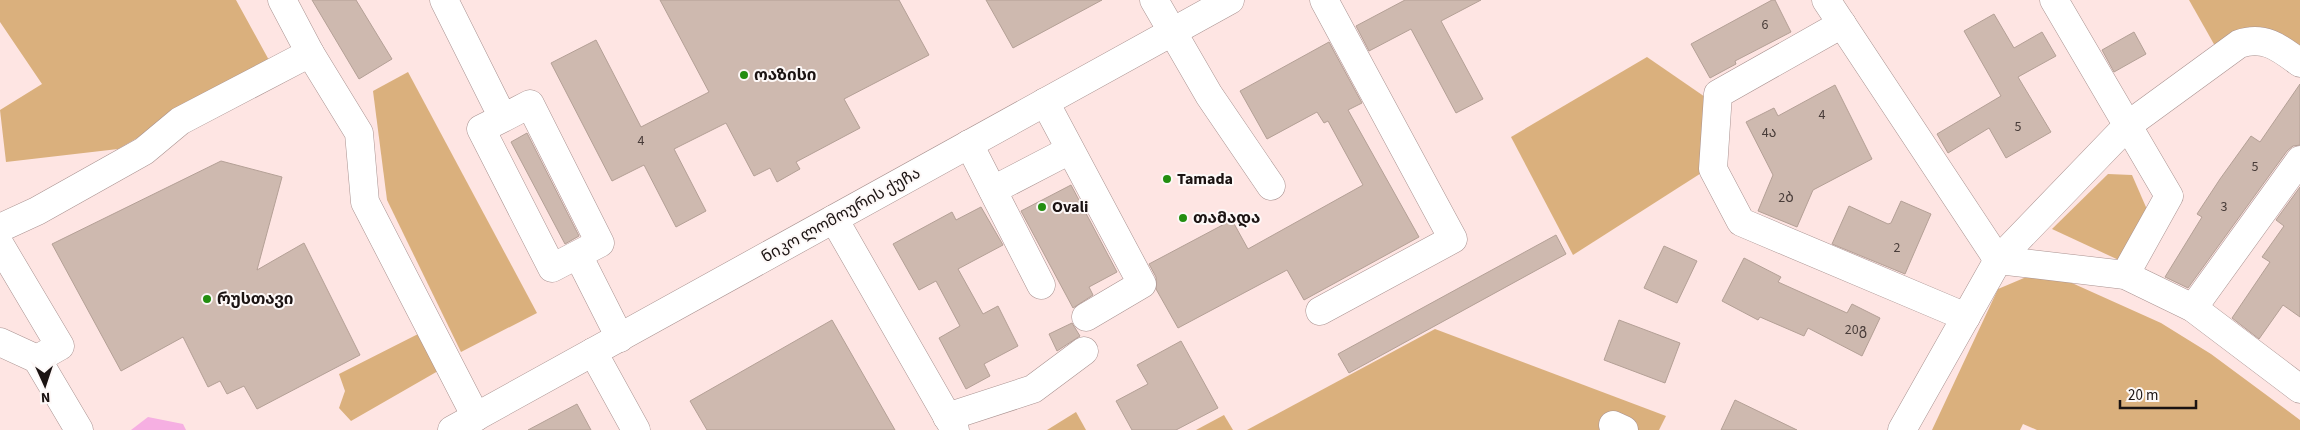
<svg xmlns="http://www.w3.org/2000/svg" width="2300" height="430" viewBox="0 0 2300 430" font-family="'Source Sans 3','Noto Sans Georgian',sans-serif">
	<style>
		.green { fill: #dab07d }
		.water { fill: #f6afe2 }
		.building { fill: #ceb9af; stroke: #b4a096 }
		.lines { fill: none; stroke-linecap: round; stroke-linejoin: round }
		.minor-casing { stroke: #a99290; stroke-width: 29 }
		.minor { stroke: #fff; stroke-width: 28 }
		.poi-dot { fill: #238e10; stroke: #fdf8f7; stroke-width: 2 }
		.labels { text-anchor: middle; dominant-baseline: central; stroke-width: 4; stroke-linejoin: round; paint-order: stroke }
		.number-label { font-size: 14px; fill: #483c39 }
		.poi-label { font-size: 16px; font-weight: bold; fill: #1b1312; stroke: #fdf8f7; text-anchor: start }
		.street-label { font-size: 16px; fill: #1b1312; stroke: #fdf8f7 }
	</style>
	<rect width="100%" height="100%" fill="#fee5e3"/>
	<g class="green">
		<polygon points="0,0 236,0 270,62 118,149 6,162 0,110 42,84 0,22"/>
		<polygon points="2189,0 2300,0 2300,50 2219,53"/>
		<polygon points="1647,57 1708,99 1706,170 1573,255 1511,137"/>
		<polygon points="408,72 537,313 461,352 387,200 373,91"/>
		<polygon points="2108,174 2132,175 2149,214 2123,262 2052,229"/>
		<polygon points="2043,270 2161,323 2211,354 2300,420 2300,430 2037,430 2023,424 2020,430 1932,430 1998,289"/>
		<polygon points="1435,329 1666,416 1659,430 1247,430"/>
		<polygon points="422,332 445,367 351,421 339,408 345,391 339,374"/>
		<polygon points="1076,412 1086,430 1047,430"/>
		<polygon points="1224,415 1233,430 1196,430"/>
	</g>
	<polygon class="water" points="148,417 183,424 186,430 131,430"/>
	<g class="building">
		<polygon points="312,0 356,0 392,59 359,79"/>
		<polygon points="660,0 899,0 929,55 844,99 860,128 796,162 800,169 777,182 770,168 754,176 726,123 674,149 706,211 676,227 644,165 612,181 551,63 596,40 641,127 709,92"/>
		<polygon points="986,0 1102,0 1013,48"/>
		<polygon points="1405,0 1481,0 1441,21 1483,99 1456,113 1411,29 1369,51 1356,26"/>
		<polygon points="1772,0 1775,0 1791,32 1735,61 1736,64 1710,78 1691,44"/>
		<polygon points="1994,14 2014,48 2042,32 2056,56 2018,77 2051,132 2006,158 1989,128 1948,153 1937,134 2001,96 1964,31"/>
		<polygon points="2134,32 2146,54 2114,72 2102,50"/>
		<polygon points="1329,42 1362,103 1348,110 1419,237 1304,300 1287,270 1178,328 1156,289 1156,277 1149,264 1232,220 1248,249 1363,185 1328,121 1324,123 1317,112 1267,139 1240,91"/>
		<polygon points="2300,84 2300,145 2293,146 2287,151 2188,288 2165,277 2202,217 2197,214 2220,179 2251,136 2260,142"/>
		<polygon points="1835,85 1872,159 1813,190 1797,227 1758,211 1773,175 1746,122 1774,108 1778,116"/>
		<polygon points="527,133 579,236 565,244 511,142"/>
		<polygon points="221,161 282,177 257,270 304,243 360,355 257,409 244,386 227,394 220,381 208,387 183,337 121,371 52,244"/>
		<polygon points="1071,185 1117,272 1089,287 1093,295 1073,308 1021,211"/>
		<polygon points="2300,187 2300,317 2283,305 2259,339 2232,318 2270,262 2262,257 2284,226 2276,220"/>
		<polygon points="1901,201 1931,214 1905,274 1832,244 1849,206 1888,224 1891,223"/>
		<polygon points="981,207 1003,245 958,269 983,314 998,306 1018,346 984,364 990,376 966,389 939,338 960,326 936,281 919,290 893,244 952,212 956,220"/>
		<polygon points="1556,235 1566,254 1349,373 1338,354"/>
		<polygon points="1664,246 1697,261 1677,303 1644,288"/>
		<polygon points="1744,258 1781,277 1778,282 1847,313 1852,304 1880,318 1862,356 1808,328 1804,336 1760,317 1758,320 1722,301"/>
		<polygon points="832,320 895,430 707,430 690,401"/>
		<polygon points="1619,320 1680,343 1665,383 1604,360"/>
		<polygon points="1072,323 1080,336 1057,351 1049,334"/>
		<polygon points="1181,341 1218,408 1176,430 1132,430 1116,401 1148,384 1137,365"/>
		<polygon points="1735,400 1797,430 1721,430"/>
		<polygon points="577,404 591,430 528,430"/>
	</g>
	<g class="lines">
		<g class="minor-casing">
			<g id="minor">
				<polyline points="282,0 310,53"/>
				<polyline points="444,0 503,118 530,104 600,243 552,268 481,129 503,118"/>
				<polyline points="1154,0 1209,95 1271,186"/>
				<polyline points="1826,0 1998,260"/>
				<polyline points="2054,0 2169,196 2125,275"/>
				<polyline points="1842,24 1718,94 1713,169 1741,222 1966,317"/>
				<polyline points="1045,102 1142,284 1086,317"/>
				<polyline points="969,144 1041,285"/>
				<polyline points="993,190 1070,150"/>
				<polyline points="834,219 955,430"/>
				<polyline points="0,228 37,211 144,151 180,121 310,53 359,133 365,202 476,417"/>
				<polyline points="0,245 60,346 37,359 79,430"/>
				<polyline points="578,255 620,338"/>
				<polyline points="1998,260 2125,275 2193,308 2300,389"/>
				<polyline points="2193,308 2300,160"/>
				<polyline points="1320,311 1453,239 1324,0"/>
				<polyline points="0,342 37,359"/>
				<polyline points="593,352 636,430"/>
				<polyline points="947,417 1033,389 1084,351"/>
				<polyline points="1613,425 1624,430"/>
				<polyline points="452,430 1230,0"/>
				<path d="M1902,430L1998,260L2128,125L2239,44C2264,35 2280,48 2300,63"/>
			</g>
		</g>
		<use href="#minor" class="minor"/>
	</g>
	<g class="poi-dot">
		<circle cx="744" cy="75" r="5"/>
		<circle cx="1167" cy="179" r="5"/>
		<circle cx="1042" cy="207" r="5"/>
		<circle cx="1183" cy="218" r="5"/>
		<circle cx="207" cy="299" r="5"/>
	</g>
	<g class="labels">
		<g class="number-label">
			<text x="1765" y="25">6</text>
			<text x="1822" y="115">4</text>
			<text x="2018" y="127">5</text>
			<text x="1769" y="133">4ა</text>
			<text x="641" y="141">4</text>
			<text x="2255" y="167">5</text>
			<text x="1786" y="198">2ბ</text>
			<text x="2224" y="207">3</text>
			<text x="1897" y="248">2</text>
			<text x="1856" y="330">20გ</text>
		</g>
		<g class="poi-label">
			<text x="754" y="75">ოაზისი</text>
			<text x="1177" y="179">Tamada</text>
			<text x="1052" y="207">Ovali</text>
			<text x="1193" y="218">თამადა</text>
			<text x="217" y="299">რუსთავი</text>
		</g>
		<g class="street-label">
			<text transform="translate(841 215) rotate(-29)">ნიკო ლომოურის ქუჩა</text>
		</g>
	</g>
	<g transform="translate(45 385) rotate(177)" stroke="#fdf8f7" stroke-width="4" paint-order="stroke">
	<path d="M0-4L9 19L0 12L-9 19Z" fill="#1b1312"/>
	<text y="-8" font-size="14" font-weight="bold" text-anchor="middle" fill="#1b1312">N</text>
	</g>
	<path d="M2120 400v8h76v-8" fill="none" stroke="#1b1312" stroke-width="2.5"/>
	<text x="2128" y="400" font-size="15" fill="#1b1312" stroke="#fdf8f7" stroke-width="4" paint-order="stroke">20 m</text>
</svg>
